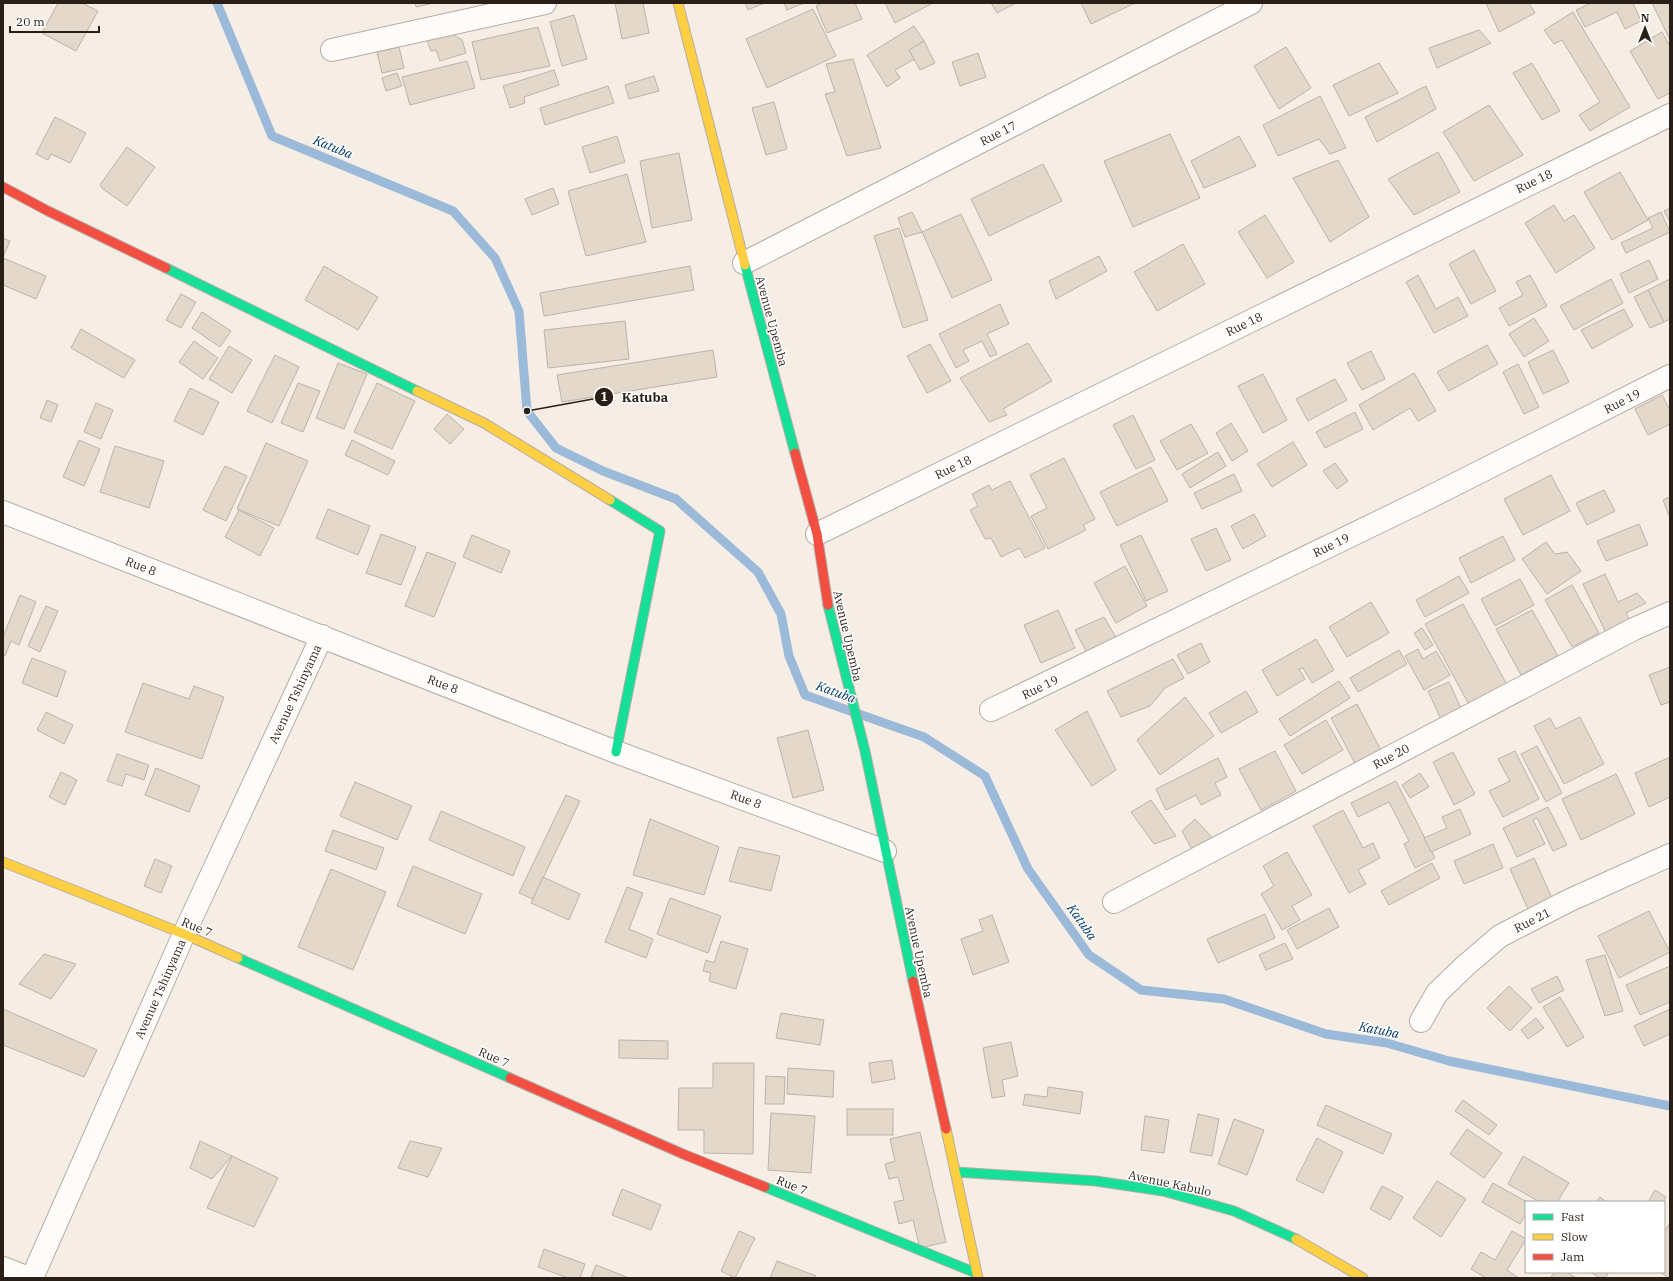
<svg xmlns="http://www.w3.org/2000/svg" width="1673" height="1281" viewBox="0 0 1673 1281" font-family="'IBM Plex Serif',serif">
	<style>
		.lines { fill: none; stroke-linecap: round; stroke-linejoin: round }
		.stream { stroke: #9bb9d9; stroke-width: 9 }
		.building { fill: #e3d8c9; stroke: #bbb3aa }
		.street-casing { stroke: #b5aca4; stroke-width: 24 }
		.fast-casing { stroke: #b5aca4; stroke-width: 11 }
		.slow-casing { stroke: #b5aca4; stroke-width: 11 }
		.jam-casing { stroke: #b5aca4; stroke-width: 11 }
		.street { stroke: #fefcfb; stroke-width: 22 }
		.fast { stroke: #16e098; stroke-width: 9 }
		.slow { stroke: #ffcf43; stroke-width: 9 }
		.jam { stroke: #f24e42; stroke-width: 9 }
		.labels { text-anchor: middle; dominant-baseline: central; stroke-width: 3; stroke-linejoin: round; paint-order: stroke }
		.street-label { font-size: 12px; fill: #2a1f16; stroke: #fff }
		.water-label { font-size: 13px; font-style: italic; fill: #033a68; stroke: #fff }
		.leader { fill: none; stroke: #2a1f16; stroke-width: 1.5 }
		.callout-dot { fill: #2a1f16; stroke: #fff; stroke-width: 1.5 }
		.mark-label { font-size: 12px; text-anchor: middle; font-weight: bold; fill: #fff }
		.callout-label { font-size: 13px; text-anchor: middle; font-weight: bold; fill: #2a1f16; stroke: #fff; stroke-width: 3; stroke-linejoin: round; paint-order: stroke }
	</style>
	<rect width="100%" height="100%" fill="#f6ede5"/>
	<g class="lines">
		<polyline class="stream" points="217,3 272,136 453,211 495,258 519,311 527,411 556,448 603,471 676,499 758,572 781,614 789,656 805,695 924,737 985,776 1028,869 1089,955 1141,990 1224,999 1326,1034 1387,1043 1449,1061 1670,1106"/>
	</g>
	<g class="building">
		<polygon points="58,3 82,3 98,11 76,51 42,33"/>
		<polygon points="415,3 434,3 416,7"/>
		<polygon points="615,3 643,3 649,33 622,39"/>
		<polygon points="745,3 764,3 748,10"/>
		<polygon points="784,3 804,3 787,10"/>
		<polygon points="822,3 855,3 862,19 827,33 816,6"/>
		<polygon points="885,3 933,3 895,23"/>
		<polygon points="991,3 1016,3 997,13"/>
		<polygon points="1081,3 1135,3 1091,24"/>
		<polygon points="1486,3 1529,3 1535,13 1499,32"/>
		<polygon points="1591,3 1633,3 1641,21 1625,29 1617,12 1585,27 1576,10"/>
		<polygon points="1652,3 1670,3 1670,40"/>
		<polygon points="813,9 836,56 767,88 746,39"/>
		<polygon points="1573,12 1630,107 1590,131 1579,115 1600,102 1562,40 1554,44 1544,30"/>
		<polygon points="574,15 587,59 562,66 550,22"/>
		<polygon points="914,26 924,41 915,47 920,56 895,70 900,78 887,87 867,55"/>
		<polygon points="538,27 550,66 481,80 472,42"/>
		<polygon points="1479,30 1491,43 1437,68 1429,48"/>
		<polygon points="1662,32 1670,46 1670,93 1658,99 1630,51"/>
		<polygon points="450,33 462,40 466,53 440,61 436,50 431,51 427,40"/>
		<polygon points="924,41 935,63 920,70 909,50"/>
		<polygon points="399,47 404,68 382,73 377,52"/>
		<polygon points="1286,47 1311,88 1279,109 1254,66"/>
		<polygon points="978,53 986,77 960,86 952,62"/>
		<polygon points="853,59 881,148 847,156 825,94 835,92 826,64"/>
		<polygon points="467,61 475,88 410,105 402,77"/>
		<polygon points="1379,63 1398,93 1349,116 1333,85"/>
		<polygon points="1532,63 1560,111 1542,120 1513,73"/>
		<polygon points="554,70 559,85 524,97 525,103 510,108 503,86"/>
		<polygon points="397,73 402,86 386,91 382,78"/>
		<polygon points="654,76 659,91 629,99 625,85"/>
		<polygon points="608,86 614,103 545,125 540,108"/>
		<polygon points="1426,86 1436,109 1377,142 1365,117"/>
		<polygon points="1320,96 1346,148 1330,154 1319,139 1278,156 1263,125"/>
		<polygon points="774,102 787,149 766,155 752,108"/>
		<polygon points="1489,105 1523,155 1474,181 1443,132"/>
		<polygon points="55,117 86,133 70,163 51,154 48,160 36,154"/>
		<polygon points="1170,134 1200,198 1133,227 1104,161"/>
		<polygon points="617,136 625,162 590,173 582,147"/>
		<polygon points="1239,136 1256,166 1204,188 1191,161"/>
		<polygon points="127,147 155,167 127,206 103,189 100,185"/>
		<polygon points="1438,152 1460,192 1414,215 1388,179"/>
		<polygon points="679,153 692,220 652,228 640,161"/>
		<polygon points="1338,160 1369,217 1330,242 1293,178"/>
		<polygon points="1043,164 1062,201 989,236 971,199"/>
		<polygon points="1620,172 1648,220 1612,240 1584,192"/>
		<polygon points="627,174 646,242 586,256 568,191"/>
		<polygon points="553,188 559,204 532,215 525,199"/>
		<polygon points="1554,205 1564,221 1574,215 1595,248 1556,273 1525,223"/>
		<polygon points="1670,208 1670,222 1664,211"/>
		<polygon points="912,212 922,232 905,237 898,218"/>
		<polygon points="1661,212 1670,232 1626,253 1621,243 1653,228 1648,218"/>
		<polygon points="961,214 992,280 952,298 922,232"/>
		<polygon points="1265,215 1294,262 1267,278 1238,232"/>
		<polygon points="899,228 928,320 903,328 874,236"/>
		<polygon points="3,238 10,241 3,257"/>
		<polygon points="1183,244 1205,284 1157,311 1134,272"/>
		<polygon points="1474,250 1496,291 1471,304 1449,264"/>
		<polygon points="1099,256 1107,271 1056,299 1049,281"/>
		<polygon points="3,258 46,276 36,299 3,285"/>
		<polygon points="1649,260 1658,279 1629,293 1620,274"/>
		<polygon points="324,266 378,297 358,330 305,300"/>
		<polygon points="690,266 694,290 544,316 540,293"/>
		<polygon points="1418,275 1436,309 1458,297 1468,316 1434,333 1406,282"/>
		<polygon points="1530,275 1547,306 1509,326 1499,308 1523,295 1516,282"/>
		<polygon points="1611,279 1623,303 1574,330 1560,306"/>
		<polygon points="1670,279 1670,319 1664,322 1648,290"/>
		<polygon points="1648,290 1664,322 1650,328 1634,297"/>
		<polygon points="181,294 196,302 181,328 166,320"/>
		<polygon points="1000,304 1009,324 987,334 997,354 990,357 982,341 963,350 969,361 956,368 939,334"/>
		<polygon points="1624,309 1633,326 1592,349 1581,330"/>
		<polygon points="202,312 231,331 220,347 192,328"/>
		<polygon points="1534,318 1549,341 1524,357 1509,334"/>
		<polygon points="625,321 629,359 548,368 544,330"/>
		<polygon points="81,329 135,360 124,378 71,348"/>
		<polygon points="194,341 218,358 203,379 179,362"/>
		<polygon points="1028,343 1052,381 1003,409 1007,415 989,422 960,378"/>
		<polygon points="930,344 951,381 927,393 907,356"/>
		<polygon points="1487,345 1498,364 1449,391 1437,372"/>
		<polygon points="229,346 252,360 232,393 209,379"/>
		<polygon points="713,350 717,377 562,402 557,375"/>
		<polygon points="1553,350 1569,382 1543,394 1528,362"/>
		<polygon points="1371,351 1385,379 1362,390 1347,363"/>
		<polygon points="275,355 299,367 272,423 247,411"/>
		<polygon points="338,363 367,374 344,429 316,418"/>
		<polygon points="1518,364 1539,407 1524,414 1503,372"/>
		<polygon points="1414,373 1436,411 1418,421 1410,408 1373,430 1359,405"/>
		<polygon points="1263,374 1287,420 1263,433 1238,386"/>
		<polygon points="1335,379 1347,400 1308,421 1296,399"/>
		<polygon points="298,383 320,391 303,432 281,423"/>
		<polygon points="377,383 415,401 392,449 354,432"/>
		<polygon points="190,388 219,402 203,435 174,421"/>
		<polygon points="1662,395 1670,410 1670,424 1648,435 1635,409"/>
		<polygon points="47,400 58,405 51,422 40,418"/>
		<polygon points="96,403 113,410 101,439 84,432"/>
		<polygon points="1355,412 1363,429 1325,448 1316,432"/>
		<polygon points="447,414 464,429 450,444 434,429"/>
		<polygon points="1133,415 1155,460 1136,469 1113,425"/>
		<polygon points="1231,423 1248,451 1232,461 1216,433"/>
		<polygon points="1191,424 1208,453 1177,470 1160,441"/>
		<polygon points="79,440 100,449 84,486 63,477"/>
		<polygon points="352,440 395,461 388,475 345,455"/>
		<polygon points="1293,442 1307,465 1272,487 1257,464"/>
		<polygon points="266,443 308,461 279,526 237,509"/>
		<polygon points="115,446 164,461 149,508 100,492"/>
		<polygon points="1218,452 1226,466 1190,488 1182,474"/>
		<polygon points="1064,458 1095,519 1083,525 1086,530 1048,549 1031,516 1047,508 1030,475"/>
		<polygon points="1335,463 1348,481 1337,489 1323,471"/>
		<polygon points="225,466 247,476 226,521 203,510"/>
		<polygon points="1151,467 1168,501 1117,526 1100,492"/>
		<polygon points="1234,474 1242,491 1202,509 1194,493"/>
		<polygon points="1551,475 1570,511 1523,535 1504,499"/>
		<polygon points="1010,481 1045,548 1025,558 1020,548 1001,557 991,538 985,539 970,510 978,506 972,494 989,485 992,490"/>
		<polygon points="1604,490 1615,511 1587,525 1576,503"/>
		<polygon points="1670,497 1670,518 1663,500"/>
		<polygon points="328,509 370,526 358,555 316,538"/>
		<polygon points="239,510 274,528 260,556 225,537"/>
		<polygon points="1254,514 1266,536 1243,549 1231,526"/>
		<polygon points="1639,524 1648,545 1606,561 1597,541"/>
		<polygon points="1216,528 1231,560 1206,571 1191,539"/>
		<polygon points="381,534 416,547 401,585 366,573"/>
		<polygon points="472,535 510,551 501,573 463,557"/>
		<polygon points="1141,535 1168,591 1146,601 1120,545"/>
		<polygon points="1503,536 1515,560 1471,583 1459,558"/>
		<polygon points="1546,542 1555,554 1567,552 1581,571 1547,594 1522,559"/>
		<polygon points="427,552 456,563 434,617 405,606"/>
		<polygon points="1125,566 1147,606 1116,623 1094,583"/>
		<polygon points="1605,574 1618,602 1637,593 1646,603 1626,613 1630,621 1606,633 1583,584"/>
		<polygon points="1459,576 1469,593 1425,617 1416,600"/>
		<polygon points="1520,579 1534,605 1495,626 1481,599"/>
		<polygon points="1572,585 1599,633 1572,647 1545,600"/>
		<polygon points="20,595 36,602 19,645 11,641 5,656 3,655 3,637"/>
		<polygon points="1371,602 1389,633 1347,657 1329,627"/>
		<polygon points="1463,604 1511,692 1473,712 1425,624"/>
		<polygon points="46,606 58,611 40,652 28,646"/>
		<polygon points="1058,610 1075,648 1041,663 1024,625"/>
		<polygon points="1532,610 1558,656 1521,675 1496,629"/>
		<polygon points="1104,617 1118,641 1088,655 1075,630"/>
		<polygon points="1422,628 1433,645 1425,650 1414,633"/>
		<polygon points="1316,639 1334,670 1312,683 1303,668 1299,669 1305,679 1277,696 1262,670"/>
		<polygon points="1201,643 1210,662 1188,674 1177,655"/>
		<polygon points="1418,649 1423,659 1436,651 1450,675 1424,690 1405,656"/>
		<polygon points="1399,650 1407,664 1358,692 1350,678"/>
		<polygon points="32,658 66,671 57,697 22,683"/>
		<polygon points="1173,659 1184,678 1165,688 1150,706 1121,717 1107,691"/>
		<polygon points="1670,667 1670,702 1661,705 1649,675"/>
		<polygon points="1339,681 1350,698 1290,736 1279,719"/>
		<polygon points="1449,682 1465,717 1444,726 1428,691"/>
		<polygon points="143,683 189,699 194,686 224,697 202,759 125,732"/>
		<polygon points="1246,691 1258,712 1221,733 1209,713"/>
		<polygon points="1185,697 1214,736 1160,775 1137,740"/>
		<polygon points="1357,704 1385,758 1359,771 1331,718"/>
		<polygon points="1087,711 1116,770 1092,786 1055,730"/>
		<polygon points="46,712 73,725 64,744 37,730"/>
		<polygon points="1580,717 1604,764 1564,784 1534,726 1550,718 1556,729"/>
		<polygon points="1326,720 1343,750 1302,774 1284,745"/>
		<polygon points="808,730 824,790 793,798 777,738"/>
		<polygon points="1537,746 1562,793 1546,802 1521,754"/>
		<polygon points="1275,751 1296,791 1261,810 1239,769"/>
		<polygon points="1515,751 1539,799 1503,817 1489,791 1510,781 1498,759"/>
		<polygon points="1453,752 1475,794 1454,805 1433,762"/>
		<polygon points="117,754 149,765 144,780 126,774 122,786 107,781"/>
		<polygon points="1670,757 1670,797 1649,807 1635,773"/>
		<polygon points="1218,758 1227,777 1215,783 1221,795 1201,805 1196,795 1166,810 1156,789"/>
		<polygon points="156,768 200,786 189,812 145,795"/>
		<polygon points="61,772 77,780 65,805 49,797"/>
		<polygon points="1420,773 1429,787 1410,798 1402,785"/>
		<polygon points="1616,774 1635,814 1581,840 1562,799"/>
		<polygon points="1396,781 1435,858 1415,868 1404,844 1409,841 1389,802 1358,817 1351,803"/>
		<polygon points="355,782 412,806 397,840 340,816"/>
		<polygon points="566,795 580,801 533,899 519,893"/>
		<polygon points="1151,800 1176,836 1154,844 1131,812"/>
		<polygon points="1548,807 1567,845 1553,851 1537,818 1533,820 1545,844 1517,857 1503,828"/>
		<polygon points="1460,809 1471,834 1431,852 1424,838 1447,828 1442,817"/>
		<polygon points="1343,810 1363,848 1373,843 1380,858 1358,870 1366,884 1349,893 1313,826"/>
		<polygon points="441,811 525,847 513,876 429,840"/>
		<polygon points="650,819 719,847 704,895 633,875"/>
		<polygon points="1195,819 1219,845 1196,857 1182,831"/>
		<polygon points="333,830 384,848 376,870 325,851"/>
		<polygon points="1493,844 1503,868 1464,884 1454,861"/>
		<polygon points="739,847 780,856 771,891 729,881"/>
		<polygon points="1287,852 1312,895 1292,906 1300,920 1282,930 1261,894 1274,886 1263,866"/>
		<polygon points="1534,858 1552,898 1528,909 1510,869"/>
		<polygon points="155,859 172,866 161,893 144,886"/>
		<polygon points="1432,863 1440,878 1389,905 1381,891"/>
		<polygon points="413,866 482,894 465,934 397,906"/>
		<polygon points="331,869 386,892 353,970 298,947"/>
		<polygon points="543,877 580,894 569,920 531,903"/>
		<polygon points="627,887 643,893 629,929 653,939 646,958 605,942"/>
		<polygon points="670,898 721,916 708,953 657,934"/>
		<polygon points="1329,908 1339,927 1297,949 1287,930"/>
		<polygon points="1649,911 1670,952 1619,978 1598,936"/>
		<polygon points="1265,914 1275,938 1218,963 1207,939"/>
		<polygon points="992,915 1009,962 973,975 961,939 983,931 979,920"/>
		<polygon points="721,941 748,949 736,989 709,981 711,973 703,971 706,960 714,963"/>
		<polygon points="1285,943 1293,959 1266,970 1259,955"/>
		<polygon points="44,954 76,964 51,999 19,984"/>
		<polygon points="1605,955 1623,1011 1605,1016 1586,960"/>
		<polygon points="1670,966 1670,1002 1640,1015 1626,985"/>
		<polygon points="1557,976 1564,990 1539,1003 1531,989"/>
		<polygon points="1509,986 1532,1008 1510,1031 1487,1008"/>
		<polygon points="1560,997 1584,1037 1567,1047 1543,1007"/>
		<polygon points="3,1009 97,1050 84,1077 3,1045"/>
		<polygon points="1670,1009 1670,1034 1644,1046 1634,1026"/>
		<polygon points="781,1013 824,1020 820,1045 776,1038"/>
		<polygon points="1536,1018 1544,1028 1528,1039 1521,1030"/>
		<polygon points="619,1040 668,1041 668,1059 619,1058"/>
		<polygon points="1011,1042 1018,1076 1002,1080 1005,1096 992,1098 983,1048"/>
		<polygon points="892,1060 895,1079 872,1083 869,1063"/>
		<polygon points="713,1063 754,1063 753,1154 704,1153 704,1130 678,1130 679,1088 713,1088"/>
		<polygon points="788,1068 834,1071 833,1097 787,1094"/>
		<polygon points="766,1076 785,1077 784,1104 765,1104"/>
		<polygon points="1048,1087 1083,1092 1080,1114 1023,1105 1025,1094 1047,1097"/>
		<polygon points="1463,1100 1497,1125 1489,1135 1455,1111"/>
		<polygon points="1326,1105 1392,1134 1383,1154 1317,1125"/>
		<rect x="847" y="1109" width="46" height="26"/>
		<polygon points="771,1113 815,1116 811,1173 768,1170"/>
		<polygon points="1198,1114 1219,1119 1212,1156 1190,1152"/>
		<polygon points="1145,1116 1169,1120 1164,1153 1141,1150"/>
		<polygon points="1234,1119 1264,1130 1247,1175 1218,1164"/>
		<polygon points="1467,1129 1502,1153 1484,1178 1450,1154"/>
		<polygon points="920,1132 946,1242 920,1248 913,1220 899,1224 894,1202 904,1200 898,1177 889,1179 885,1164 895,1161 890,1139"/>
		<polygon points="1317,1138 1343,1152 1323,1193 1296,1180"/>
		<polygon points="200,1141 232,1156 212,1179 190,1168"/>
		<polygon points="410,1141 442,1148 428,1177 398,1168"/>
		<polygon points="232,1156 278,1178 254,1227 207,1208"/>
		<polygon points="1523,1156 1569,1183 1557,1202 1540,1202 1508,1184"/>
		<polygon points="1437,1181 1466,1199 1441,1237 1413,1218"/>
		<polygon points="1493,1183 1527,1202 1526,1214 1520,1224 1482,1202"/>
		<polygon points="1382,1186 1403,1197 1390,1220 1370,1209"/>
		<polygon points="622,1189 661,1205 651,1230 612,1215"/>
		<polygon points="1655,1190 1666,1197 1663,1202 1648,1202"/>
		<polygon points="1600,1197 1606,1202 1596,1202"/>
		<polygon points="1670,1223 1670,1278 1669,1278 1660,1272 1664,1272 1664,1232"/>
		<polygon points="739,1231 755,1238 735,1278 721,1271"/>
		<polygon points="1512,1231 1526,1239 1507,1270 1519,1278 1486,1278 1471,1269 1481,1252 1495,1260"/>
		<polygon points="544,1249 585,1264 580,1278 568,1278 538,1267"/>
		<polygon points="777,1261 816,1276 815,1278 770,1278"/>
		<polygon points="596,1265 629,1278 591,1278"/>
		<polygon points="1555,1272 1567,1272 1576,1278 1550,1278"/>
		<polygon points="1590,1272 1609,1272 1605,1278 1600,1278"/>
	</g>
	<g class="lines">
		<g class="street-casing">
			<g id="street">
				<polyline points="332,50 545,3"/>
				<polyline points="744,263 1251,3"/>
				<polyline points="3,512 616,752 885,851"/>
				<polyline points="817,534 1670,115"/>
				<polyline points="991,710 1424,500 1670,376"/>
				<polyline points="1114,902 1634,629 1670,613"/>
				<polyline points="1421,1021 1437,993 1465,966 1500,936 1568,901 1670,855"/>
				<polyline points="3,1268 28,1278"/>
				<polyline points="32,1278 184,934 322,636"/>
			</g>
		</g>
		<g class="fast-casing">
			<g id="fast">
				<polyline points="745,265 795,453"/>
				<polyline points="166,268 417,391"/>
				<polyline points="610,500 660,531 616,752"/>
				<polyline points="828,605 865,751 913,981"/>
				<polyline points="238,958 510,1078"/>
				<polyline points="956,1172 1096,1181 1163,1191 1234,1211 1296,1239"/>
				<polyline points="765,1187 976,1273"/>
			</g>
		</g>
		<g class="slow-casing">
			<g id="slow">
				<polyline points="678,3 745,265"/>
				<polyline points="417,391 484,423 610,500"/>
				<polyline points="3,862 184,934 238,958"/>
				<polyline points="946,1129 978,1278"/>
				<polyline points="1296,1239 1363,1278"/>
			</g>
		</g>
		<g class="jam-casing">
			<g id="jam">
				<polyline points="3,187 48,211 166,268"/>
				<polyline points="795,453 817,534 828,605"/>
				<polyline points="913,981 946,1129"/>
				<polyline points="510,1078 683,1154 765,1187"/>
			</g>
		</g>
		<use href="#street" class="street"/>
		<use href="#fast" class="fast"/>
		<use href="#slow" class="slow"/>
		<use href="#jam" class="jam"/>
	</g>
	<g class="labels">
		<g class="street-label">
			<text transform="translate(998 133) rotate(-27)">Rue 17</text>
			<text transform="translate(1534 181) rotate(-26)">Rue 18</text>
			<text transform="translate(772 321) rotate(75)">Avenue Upemba</text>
			<text transform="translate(1244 324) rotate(-26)">Rue 18</text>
			<text transform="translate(1622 401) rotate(-27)">Rue 19</text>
			<text transform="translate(953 467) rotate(-26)">Rue 18</text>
			<text transform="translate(1331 545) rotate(-26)">Rue 19</text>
			<text transform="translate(141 566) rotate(21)">Rue 8</text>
			<text transform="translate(848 636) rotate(77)">Avenue Upemba</text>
			<text transform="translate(443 684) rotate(21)">Rue 8</text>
			<text transform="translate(1040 687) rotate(-26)">Rue 19</text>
			<text transform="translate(295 694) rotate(-65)">Avenue Tshinyama</text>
			<text transform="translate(1391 756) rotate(-28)">Rue 20</text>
			<text transform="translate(746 799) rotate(20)">Rue 8</text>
			<text transform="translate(1532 920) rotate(-27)">Rue 21</text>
			<text transform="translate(197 927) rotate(23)">Rue 7</text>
			<text transform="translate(919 952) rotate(78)">Avenue Upemba</text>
			<text transform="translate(160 989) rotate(-66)">Avenue Tshinyama</text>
			<text transform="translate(494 1057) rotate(24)">Rue 7</text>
			<text transform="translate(1170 1183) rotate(12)">Avenue Kabulo</text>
			<text transform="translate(792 1185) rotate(22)">Rue 7</text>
		</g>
		<g class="water-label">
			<text transform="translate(333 147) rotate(22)">Katuba</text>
			<text transform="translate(836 692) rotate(20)">Katuba</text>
			<text transform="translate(1082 922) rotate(55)">Katuba</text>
			<text transform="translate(1379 1030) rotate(11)">Katuba</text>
		</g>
	</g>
	<path class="leader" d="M527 411L604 397"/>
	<g class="callout-dot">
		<circle cx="527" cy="411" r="4"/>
		<circle cx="604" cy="397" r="10"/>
	</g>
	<g class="mark-label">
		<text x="604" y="401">1</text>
	</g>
	<g class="callout-label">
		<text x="645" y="402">Katuba</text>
	</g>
	<rect width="1673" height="1281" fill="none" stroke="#2a1f16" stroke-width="8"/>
	<rect x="1525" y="1201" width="140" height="72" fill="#ffffff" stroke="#aaa5a2"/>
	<rect x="1533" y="1214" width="20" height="6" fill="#16e098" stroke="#aaa5a2"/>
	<text x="1561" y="1221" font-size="12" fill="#2a1f16">Fast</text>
	<rect x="1533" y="1234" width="20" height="6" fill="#ffcf43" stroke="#aaa5a2"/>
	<text x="1561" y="1241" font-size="12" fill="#2a1f16">Slow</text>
	<rect x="1533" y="1254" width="20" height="6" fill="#f24e42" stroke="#aaa5a2"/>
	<text x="1561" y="1261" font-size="12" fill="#2a1f16">Jam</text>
	<g transform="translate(1645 28)" stroke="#ffffff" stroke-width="3" paint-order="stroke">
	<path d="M0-3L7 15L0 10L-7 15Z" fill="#2a1f16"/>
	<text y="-6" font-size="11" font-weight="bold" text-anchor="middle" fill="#2a1f16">N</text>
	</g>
	<path d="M10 26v6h89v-6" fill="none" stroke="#2a1f16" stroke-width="2"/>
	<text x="16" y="26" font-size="12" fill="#2a1f16" stroke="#ffffff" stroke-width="3" paint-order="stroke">20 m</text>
</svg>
